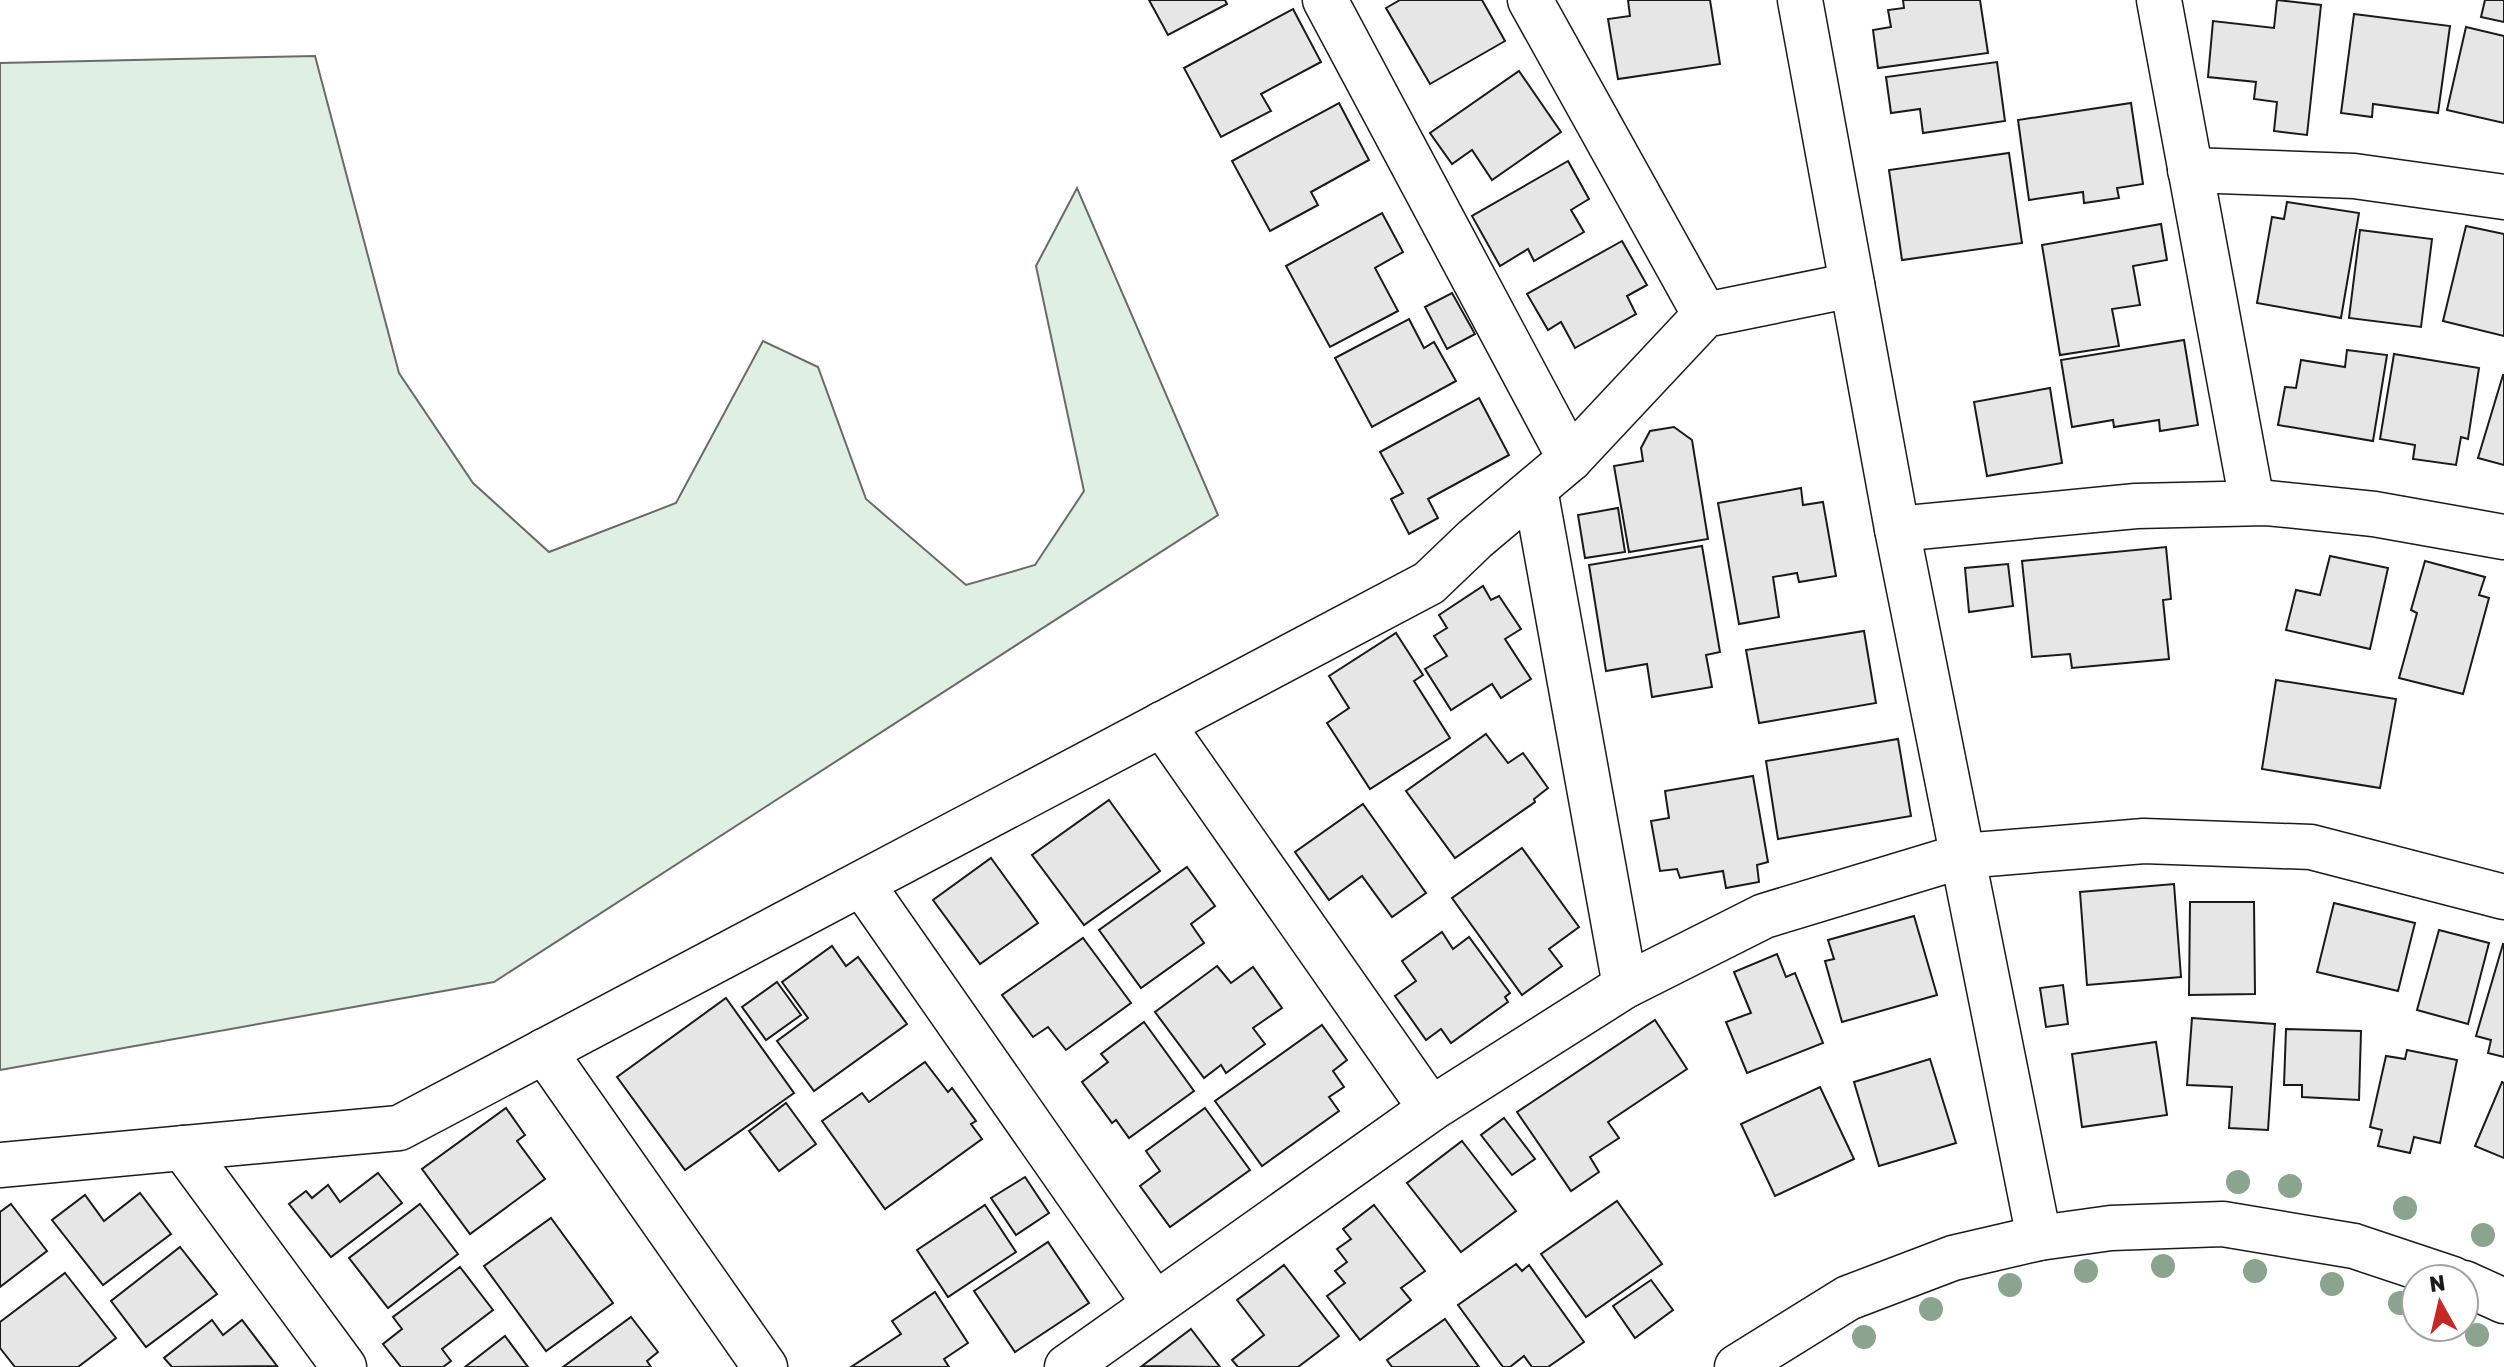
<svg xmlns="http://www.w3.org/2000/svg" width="2504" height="1367" viewBox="0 0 2504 1367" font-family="Rubik,sans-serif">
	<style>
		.green { fill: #e0efe3; stroke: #6a6a6a; stroke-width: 2 }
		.building { fill: #e6e6e6; stroke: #1a1a1a; stroke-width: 2 }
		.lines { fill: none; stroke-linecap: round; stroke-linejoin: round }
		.minor-casing { stroke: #1a1a1a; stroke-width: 47 }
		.tertiary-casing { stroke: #1a1a1a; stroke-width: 47 }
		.minor { stroke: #fff; stroke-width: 44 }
		.tertiary { stroke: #fff; stroke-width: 44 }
		.tree { fill: #8aa48f }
	</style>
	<rect width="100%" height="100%" fill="#fff"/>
	<polygon class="green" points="315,56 399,373 473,483 549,552 676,503 763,341 818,367 866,499 966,585 1035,565 1084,491 1036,266 1077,188 1218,515 494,982 0,1070 0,63"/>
	<g class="building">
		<polygon points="1149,0 1225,0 1227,4 1168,35"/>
		<polygon points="1400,0 1482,0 1505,41 1430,84 1386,8"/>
		<polygon points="1628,0 1710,0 1720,64 1618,79 1608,19 1630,16"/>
		<polygon points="1903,0 1980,0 1988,53 1878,68 1873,30 1891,27 1888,10 1904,8"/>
		<polygon points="2277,0 2321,5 2307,135 2274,131 2277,102 2254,99 2256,82 2208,77 2213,21 2274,28"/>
		<polygon points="2485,0 2504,0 2504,22 2481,17"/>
		<polygon points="1293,9 1321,62 1261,94 1271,111 1221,137 1184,68"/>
		<polygon points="2354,14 2450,26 2438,113 2373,104 2372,117 2341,113"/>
		<polygon points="2466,27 2504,36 2504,123 2447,110"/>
		<polygon points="1997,62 2005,121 1923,133 1920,109 1891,113 1886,77"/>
		<polygon points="1519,71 1561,132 1492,180 1472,150 1452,164 1430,133"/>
		<polygon points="1339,103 1369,160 1311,192 1318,205 1270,231 1232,161"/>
		<polygon points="2131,103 2143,184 2117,188 2119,198 2084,203 2083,192 2029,200 2018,120"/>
		<polygon points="2009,153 2022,243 1902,260 1889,170"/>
		<polygon points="1568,161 1589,199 1571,210 1584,232 1534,261 1528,249 1500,266 1472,216"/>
		<polygon points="2287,202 2359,213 2341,318 2257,303 2272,217 2284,219"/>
		<polygon points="1382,213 1403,252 1375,268 1398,311 1330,347 1286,266"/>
		<polygon points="2161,224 2167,260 2133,266 2140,305 2112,309 2119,346 2060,355 2042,245"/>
		<polygon points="2466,226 2504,234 2504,336 2443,321"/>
		<polygon points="2360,230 2432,239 2421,327 2349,318"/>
		<polygon points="1622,241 1647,285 1627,296 1636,314 1575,348 1561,322 1548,330 1527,294"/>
		<polygon points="1452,293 1475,334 1447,349 1425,307"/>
		<polygon points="1409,319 1424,348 1434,342 1456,381 1372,427 1335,358"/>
		<polygon points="2184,340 2198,425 2160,431 2159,420 2114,427 2113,420 2072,427 2061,360"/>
		<polygon points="2347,350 2387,355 2373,441 2278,425 2285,387 2296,388 2301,360 2345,367"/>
		<polygon points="2394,354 2479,368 2468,439 2461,437 2456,465 2413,459 2415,445 2380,439"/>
		<polygon points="2503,375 2504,375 2504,465 2478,458"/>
		<polygon points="2050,388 2062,463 1987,476 1974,402"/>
		<polygon points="1479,398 1509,455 1428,499 1438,518 1409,534 1391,499 1403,493 1380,452"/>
		<polygon points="1674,427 1692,440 1708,539 1629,552 1614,466 1643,461 1641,448 1650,431"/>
		<polygon points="1801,488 1803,505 1823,502 1836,576 1799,582 1797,573 1773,577 1779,617 1739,624 1718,503"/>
		<polygon points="1618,508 1625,552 1585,558 1578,515"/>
		<polygon points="1702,546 1720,652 1706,655 1712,687 1652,697 1647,664 1606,671 1589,565"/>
		<polygon points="2166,547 2171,599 2163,600 2169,659 2072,668 2070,654 2032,657 2022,561"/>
		<polygon points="2330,556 2388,568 2370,649 2286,630 2296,590 2320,595"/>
		<polygon points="2425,561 2485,577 2479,595 2489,598 2463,694 2399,678 2417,613 2411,610"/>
		<polygon points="2008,564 2013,606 1969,612 1965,568"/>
		<polygon points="1483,586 1491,600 1499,596 1521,629 1505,639 1531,679 1501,698 1492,684 1451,710 1425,669 1447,656 1434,636 1447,628 1439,615"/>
		<polygon points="1864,631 1876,703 1759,723 1746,650"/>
		<polygon points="1396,633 1423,675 1414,681 1450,738 1370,789 1327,723 1349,708 1329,676"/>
		<polygon points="2276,680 2396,699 2380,788 2262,769"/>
		<polygon points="1486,734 1508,763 1523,753 1548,788 1534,799 1535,802 1455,858 1406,791"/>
		<polygon points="1898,739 1911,816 1778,839 1766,761"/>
		<polygon points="1753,776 1768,862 1757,865 1759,882 1726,888 1723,871 1680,878 1677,869 1660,871 1651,821 1669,818 1665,791"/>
		<polygon points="1109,800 1160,871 1084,925 1032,855"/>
		<polygon points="1363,804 1426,893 1392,917 1362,876 1329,900 1295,852"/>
		<polygon points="1522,848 1579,927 1549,949 1562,966 1522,995 1452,898"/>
		<polygon points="991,858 1038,923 980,964 933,900"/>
		<polygon points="1187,867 1215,906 1191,924 1204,943 1141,988 1099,930"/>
		<polygon points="2174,884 2181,977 2087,985 2080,892"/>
		<polygon points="2190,902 2254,902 2255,994 2189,995"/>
		<polygon points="2334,903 2415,923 2398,991 2317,972"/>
		<polygon points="1914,916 1937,995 1842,1022 1825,961 1834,959 1828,940"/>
		<polygon points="2439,930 2489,943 2468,1024 2417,1010"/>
		<polygon points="1442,932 1453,949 1469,937 1510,993 1505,997 1508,1002 1451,1043 1441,1029 1426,1040 1395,996 1416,981 1402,961"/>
		<polygon points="1083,938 1131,1003 1066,1050 1048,1027 1033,1037 1002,995"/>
		<polygon points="2503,944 2504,944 2504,1057 2488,1053 2491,1040 2476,1036"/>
		<polygon points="832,946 846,966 858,957 907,1024 814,1091 777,1041 808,1018 782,982"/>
		<polygon points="1777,954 1786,977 1795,973 1823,1043 1747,1073 1726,1022 1751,1013 1734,972"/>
		<polygon points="1217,966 1231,983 1253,967 1282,1008 1253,1028 1265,1044 1226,1073 1221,1065 1204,1078 1155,1012"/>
		<polygon points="777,982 801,1015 766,1040 742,1007"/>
		<polygon points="2063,985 2068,1024 2046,1027 2040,988"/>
		<polygon points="726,998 794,1093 685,1170 617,1077"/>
		<polygon points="2192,1018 2275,1024 2268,1130 2229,1128 2232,1087 2187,1085"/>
		<polygon points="1655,1020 1687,1069 1608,1122 1619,1138 1590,1157 1599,1172 1571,1191 1517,1112"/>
		<polygon points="1144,1022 1194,1091 1129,1138 1116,1120 1112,1123 1082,1082 1108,1062 1101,1054"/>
		<polygon points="1322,1025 1347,1060 1333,1071 1344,1087 1329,1097 1339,1111 1262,1166 1215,1101"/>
		<polygon points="2286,1029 2361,1031 2359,1100 2302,1097 2302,1085 2284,1085"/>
		<polygon points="2156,1042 2167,1115 2082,1127 2072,1054"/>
		<polygon points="2407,1050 2457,1060 2440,1143 2414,1137 2410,1153 2378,1146 2382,1130 2370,1127 2386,1056 2405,1059"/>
		<polygon points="1930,1059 1956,1143 1879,1166 1854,1082"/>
		<polygon points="925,1062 948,1092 952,1088 976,1121 971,1124 982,1139 885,1209 822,1121 862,1093 869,1102"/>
		<polygon points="2502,1082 2504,1083 2504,1158 2475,1146"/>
		<polygon points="1820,1087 1854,1159 1775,1196 1741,1124"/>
		<polygon points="786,1103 816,1144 779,1171 749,1131"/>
		<polygon points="506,1108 525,1135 517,1141 545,1179 470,1234 422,1169"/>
		<polygon points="1205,1108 1250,1170 1170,1227 1140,1186 1160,1171 1146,1151"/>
		<polygon points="1504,1118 1535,1159 1512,1175 1481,1135"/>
		<polygon points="1462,1141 1516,1211 1461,1252 1407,1183"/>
		<polygon points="378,1173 402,1203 331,1257 289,1204 306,1191 312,1198 328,1185 340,1202"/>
		<polygon points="1025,1177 1049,1213 1016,1235 991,1198"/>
		<polygon points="140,1193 171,1234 103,1285 52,1220 85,1195 104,1221"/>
		<polygon points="1617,1201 1662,1264 1586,1317 1541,1254"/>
		<polygon points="11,1204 47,1251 0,1287 0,1212"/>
		<polygon points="420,1204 458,1254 388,1308 349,1258"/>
		<polygon points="985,1205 1016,1252 948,1297 917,1250"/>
		<polygon points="1374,1205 1425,1271 1401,1288 1411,1300 1360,1340 1327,1296 1345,1283 1335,1271 1347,1262 1337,1249 1351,1239 1343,1229"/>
		<polygon points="551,1218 613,1303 546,1351 484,1266"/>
		<polygon points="1048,1242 1089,1303 1015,1352 974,1291"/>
		<polygon points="180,1247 217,1294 146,1347 111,1301"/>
		<polygon points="1516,1264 1522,1271 1529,1265 1584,1342 1548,1367 1532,1367 1524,1356 1510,1367 1503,1367 1458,1305"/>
		<polygon points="1284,1265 1339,1336 1298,1367 1238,1367 1232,1360 1264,1335 1237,1300"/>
		<polygon points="460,1267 493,1310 442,1349 451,1361 443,1367 401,1367 383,1344 402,1329 393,1317"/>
		<polygon points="65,1273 116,1338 78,1367 15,1367 0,1348 0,1322"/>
		<polygon points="1651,1280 1673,1310 1635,1338 1613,1306"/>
		<polygon points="935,1292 968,1343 944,1359 949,1367 851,1367 901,1334 892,1321"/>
		<polygon points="631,1317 658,1352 647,1361 651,1367 563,1367"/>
		<polygon points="1445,1319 1479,1367 1392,1367 1387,1360"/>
		<polygon points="212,1320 223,1335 242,1320 277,1366 172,1367 164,1358"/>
		<polygon points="1191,1329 1220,1367 1142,1366"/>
		<polygon points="505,1336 528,1367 465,1367"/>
	</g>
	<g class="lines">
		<g class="minor-casing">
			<g id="minor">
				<polyline points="1325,0 1570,459"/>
				<polyline points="1530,0 1705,315"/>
				<polyline points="1800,0 1897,529 2039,1238"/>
				<polyline points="2159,0 2252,502"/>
				<polyline points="2190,170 2354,176 2504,197"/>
				<polyline points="1535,489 1625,986"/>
				<polyline points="1897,529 2136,506 2267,503 2374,514 2504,537"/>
				<polyline points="1162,724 1431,1109"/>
				<polyline points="862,884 1155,1304"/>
				<polyline points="544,1051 765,1367"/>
				<polyline points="183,1148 344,1367"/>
				<polyline points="0,1165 399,1128 1429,583 1475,539 1570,459 1705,315 1852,285"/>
				<polyline points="1067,1367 1431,1109 1625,986 1764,916 1962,856 2144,841 2311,847 2504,897"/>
			</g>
		</g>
		<g class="tertiary-casing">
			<g id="tertiary">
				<polyline points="2464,1283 2504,1301"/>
				<polyline points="1737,1367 1848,1298 1953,1258 2039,1238 2111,1228 2223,1224 2354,1246 2453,1279"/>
			</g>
		</g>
		<use href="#minor" class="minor"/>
		<use href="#tertiary" class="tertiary"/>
	</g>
	<g class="tree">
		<circle cx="2238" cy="1182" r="12"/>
		<circle cx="2290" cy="1186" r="12"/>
		<circle cx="2405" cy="1208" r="12"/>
		<circle cx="2483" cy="1235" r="12"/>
		<circle cx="2163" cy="1266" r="12"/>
		<circle cx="2086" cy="1271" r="12"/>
		<circle cx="2255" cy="1271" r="12"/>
		<circle cx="2332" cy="1284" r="12"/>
		<circle cx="2010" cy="1285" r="12"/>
		<circle cx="2400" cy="1303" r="12"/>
		<circle cx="1931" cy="1309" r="12"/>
		<circle cx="2477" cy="1335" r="12"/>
		<circle cx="1864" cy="1337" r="12"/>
	</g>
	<g transform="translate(2440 1303) rotate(352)"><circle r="38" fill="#ffffff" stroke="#a3a3a3" stroke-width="2"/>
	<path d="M0-6L14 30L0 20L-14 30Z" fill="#c62828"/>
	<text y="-12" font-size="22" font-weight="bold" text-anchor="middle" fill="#1a1a1a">N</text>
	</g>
</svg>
